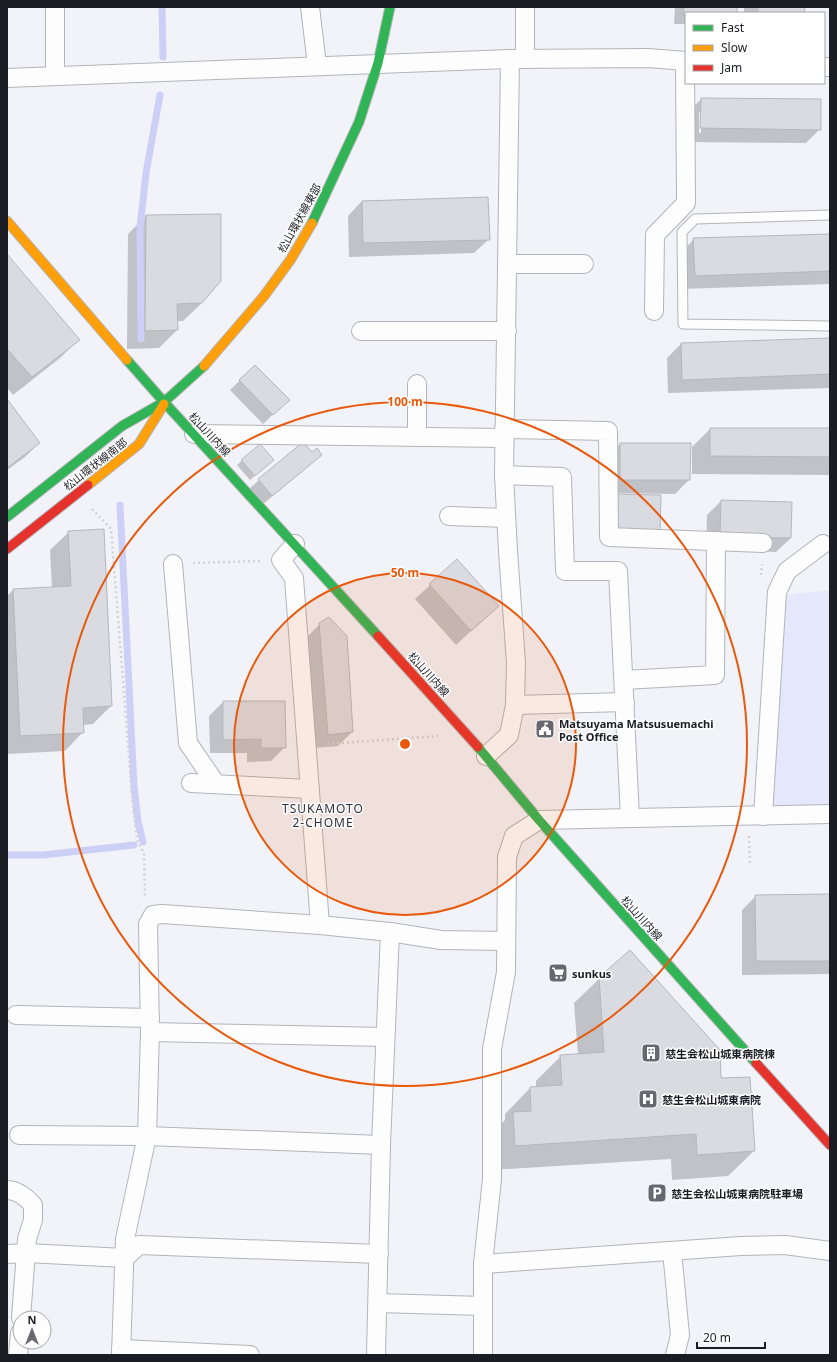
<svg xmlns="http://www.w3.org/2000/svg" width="837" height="1362" viewBox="0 0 837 1362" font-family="'Noto Sans','Noto Sans JP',sans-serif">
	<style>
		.green { fill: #e5e7fa }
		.shadow { fill: #0003; fill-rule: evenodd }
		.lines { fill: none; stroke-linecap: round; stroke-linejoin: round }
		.stream { stroke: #cdd0f6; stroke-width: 7 }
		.building { fill: #dadbe1; stroke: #b6b7bd }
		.lane-casing { stroke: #b3b4ba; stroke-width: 11 }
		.street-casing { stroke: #b3b4ba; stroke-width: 20 }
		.fast-casing { stroke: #b3b4ba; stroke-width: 11 }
		.slow-casing { stroke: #b3b4ba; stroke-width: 11 }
		.jam-casing { stroke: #b3b4ba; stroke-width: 11 }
		.path { stroke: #d1d2d4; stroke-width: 2.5; stroke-dasharray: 2 3; stroke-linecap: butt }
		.lane { stroke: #fdfdfe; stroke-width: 9 }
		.street { stroke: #fdfdfe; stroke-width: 18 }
		.fast { stroke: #30b455; stroke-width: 9 }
		.slow { stroke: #ff9f0a; stroke-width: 9 }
		.jam { stroke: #e5322d; stroke-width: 9 }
		.ring { fill: none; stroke: #e8590c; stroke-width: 2 }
		.labels { text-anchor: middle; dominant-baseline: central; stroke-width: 3; stroke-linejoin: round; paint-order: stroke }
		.street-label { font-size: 11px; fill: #1c1d24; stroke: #fefefe }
		.poi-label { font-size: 11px; font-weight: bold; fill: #1c1d24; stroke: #fefefe; text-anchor: start }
		.neighbourhood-label { font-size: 12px; letter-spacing: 1px; fill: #2e2f3e; stroke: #fefefe }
		.centre { fill: #e8590c; stroke: #fefefe; stroke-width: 2 }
		.ring-label { font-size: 12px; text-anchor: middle; font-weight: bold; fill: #e8590c; stroke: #fefefe; stroke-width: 3; stroke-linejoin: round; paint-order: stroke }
	</style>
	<rect width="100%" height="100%" fill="#f2f3f9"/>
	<polygon class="green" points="830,590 830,806 771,807 781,602 787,595"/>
	<g class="shadow">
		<polygon points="675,7 736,7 736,13 686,13 686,24 674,24"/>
		<polygon points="744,7 804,7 803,13 744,13"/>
		<path d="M701,99L820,100V129L806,143L686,142L687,113ZM699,112H701V133H699Z"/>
		<polygon points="487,198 489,239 474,253 349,257 348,216 362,201"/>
		<polygon points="146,216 202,303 183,321 177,321 177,330 159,348 127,349 128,234"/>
		<polygon points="830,235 830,284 681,289 680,254 694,239"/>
		<polygon points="7,255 78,340 60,358 13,395 7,388"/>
		<polygon points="830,339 830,388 668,393 667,358 681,344"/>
		<polygon points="255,366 288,400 263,424 230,390"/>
		<polygon points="7,401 39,443 25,457 7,470"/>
		<polygon points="710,429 830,429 830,475 692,474 692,447"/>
		<polygon points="620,444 689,480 675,494 606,493 606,458"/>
		<polygon points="260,445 268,464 250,480 237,465"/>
		<polygon points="312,454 321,455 311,464 262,505 249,489 259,480"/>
		<polygon points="721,501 791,503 791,538 776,552 706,550 707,515"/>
		<polygon points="69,532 111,706 93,724 83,725 83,732 65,751 7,754 7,596 13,590 52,588 50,550"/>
		<polygon points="457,560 498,606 456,645 415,599"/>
		<polygon points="320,624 352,732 338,746 314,748 305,639"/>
		<polygon points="223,702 285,747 271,761 247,762 247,753 210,753 209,716"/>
		<polygon points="830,895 830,974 742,975 742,910 756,896"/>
		<polygon points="600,978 721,1079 754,1151 728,1176 672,1180 671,1159 490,1170 488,1138 505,1120 505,1114 530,1088 536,1088 536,1081 561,1056 578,1055 574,1003"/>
	</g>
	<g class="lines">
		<g class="stream">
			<polyline points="162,7 163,57"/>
			<polyline points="141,339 140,228 146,173 160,95"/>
			<polyline points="120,505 134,787 138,821 143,842"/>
			<polyline points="7,855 43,855 134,845"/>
		</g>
	</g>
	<g class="building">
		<polygon points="684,7 737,7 737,13 686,13 686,15 683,15"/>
		<polygon points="758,7 805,7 804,13 758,13"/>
		<polygon points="701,98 821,99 821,130 700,128"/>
		<polygon points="488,197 490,240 363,243 362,201"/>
		<polygon points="221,214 221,281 202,303 177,304 178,330 145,331 146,215"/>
		<polygon points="830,234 830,271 695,276 693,238"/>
		<polygon points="7,254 80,340 32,377 7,349"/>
		<polygon points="830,338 830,374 682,380 681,343"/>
		<polygon points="255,365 290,400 273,415 239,380"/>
		<polygon points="7,399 40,443 7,468"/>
		<polygon points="710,428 830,428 830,457 710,456"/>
		<polygon points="303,442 312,452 317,448 322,455 272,496 258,479"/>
		<polygon points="620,443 691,443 690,480 620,480"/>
		<polygon points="260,444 274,460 255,476 241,460"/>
		<polygon points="616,494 661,495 660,532 616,532"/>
		<polygon points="721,500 792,502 791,538 720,537"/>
		<polygon points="104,529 112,706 83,708 84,733 20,736 13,589 71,586 68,531"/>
		<polygon points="457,559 499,606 471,631 429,584"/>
		<polygon points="329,617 347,636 353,732 328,735 319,623"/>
		<polygon points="223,701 285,701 286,748 261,748 261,739 223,740"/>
		<polygon points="830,894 830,961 756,961 755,895"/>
		<polygon points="630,950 720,1050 721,1078 750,1077 755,1151 697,1155 696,1134 515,1146 513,1112 531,1111 530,1087 562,1085 560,1055 604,1052 599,977"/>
	</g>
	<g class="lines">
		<g class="lane-casing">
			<polyline id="lane" points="830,215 695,219 682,232 683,324 830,326"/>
		</g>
		<g class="street-casing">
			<g id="street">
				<polyline points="55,7 55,76"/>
				<polyline points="310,7 317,65"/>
				<polyline points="525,59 525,7"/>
				<polyline points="824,67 830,67"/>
				<polyline points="7,78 510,59 648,58 686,61"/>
				<polyline points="508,264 584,264"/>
				<polyline points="654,311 655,235 686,203 685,61"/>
				<polyline points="361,331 507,331"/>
				<polyline points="504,429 608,431 609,537 763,543"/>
				<polyline points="194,434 504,438"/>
				<polyline points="417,437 417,384"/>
				<polyline points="504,475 562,477 565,571 618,571 630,818"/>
				<polyline points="449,516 506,518"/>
				<polyline points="295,544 281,560 294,578 320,925"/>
				<polyline points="173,564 188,743 216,784"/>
				<polyline points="624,680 715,675 716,541"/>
				<polyline points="515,705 625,702"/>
				<polyline points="486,756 509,735 515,705 516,663 508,551 504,475 510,59"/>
				<polyline points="191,783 310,789"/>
				<polyline points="763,816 777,592 787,571 823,544"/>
				<polyline points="16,1015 150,1018"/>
				<polyline points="150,1032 385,1037"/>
				<polyline points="19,1135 147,1136 381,1145"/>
				<path d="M7,1190C17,1190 27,1198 33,1205V1220L27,1239L21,1318"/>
				<polyline points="672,1251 680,1335 675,1355"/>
				<polyline points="7,1254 26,1253 125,1258 139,1245 379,1254"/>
				<polyline points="483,1264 741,1246 785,1245 830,1251"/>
				<polyline points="378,1303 483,1306"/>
				<polyline points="121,1349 250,1355"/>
				<polyline points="18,1355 20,1333"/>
				<polyline points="121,1355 125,1239 147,1136 150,1032 148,924 153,915 162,914 320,925 390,932"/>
				<polyline points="376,1355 381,1145 390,932 441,940 506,941"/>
				<polyline points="483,1355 483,1264 492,1179 492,1049 506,972 507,857 514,836 539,820 830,814"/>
			</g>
		</g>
		<g class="fast-casing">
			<g id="fast">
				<polyline points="312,223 359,122 378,63 390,7"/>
				<polyline points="127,360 164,402 378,636"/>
				<polyline points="7,517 122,426 164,402 204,366"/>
				<polyline points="478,747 539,820 756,1063"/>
			</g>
		</g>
		<g class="slow-casing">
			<g id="slow">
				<polyline points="7,221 127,360"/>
				<polyline points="204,366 264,296 291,259 312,223"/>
				<polyline points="88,485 139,444 164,404"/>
			</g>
		</g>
		<g class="jam-casing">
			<g id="jam">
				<polyline points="7,549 88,485"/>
				<polyline points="378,636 478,747"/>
				<polyline points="756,1063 830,1145"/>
			</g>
		</g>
		<g class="path">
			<polyline points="92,509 111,529 133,807 137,840 144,853 145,897"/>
			<polyline points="193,563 260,561"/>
			<polyline points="761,575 762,564"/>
			<polyline points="327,744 438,736"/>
			<polyline points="749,836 750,863"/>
		</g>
		<use href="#lane" class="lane"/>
		<use href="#street" class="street"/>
		<use href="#fast" class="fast"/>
		<use href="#slow" class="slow"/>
		<use href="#jam" class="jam"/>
	</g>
	<circle cx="405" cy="744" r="171" fill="#e8590c" fill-opacity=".12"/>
	<g class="ring">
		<circle cx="405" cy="744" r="171"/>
		<circle cx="405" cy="744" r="342"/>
	</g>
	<defs>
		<g id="civic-square" transform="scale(1)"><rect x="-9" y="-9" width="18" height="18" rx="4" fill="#67686f" stroke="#fefefe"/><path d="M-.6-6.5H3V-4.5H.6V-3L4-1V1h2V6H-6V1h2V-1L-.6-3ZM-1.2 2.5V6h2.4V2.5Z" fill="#fff"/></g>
		<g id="supermarket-square" transform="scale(1)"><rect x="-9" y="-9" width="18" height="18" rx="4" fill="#67686f" stroke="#fefefe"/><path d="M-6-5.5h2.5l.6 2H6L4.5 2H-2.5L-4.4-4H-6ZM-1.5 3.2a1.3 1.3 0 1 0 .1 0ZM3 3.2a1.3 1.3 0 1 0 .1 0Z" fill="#fff"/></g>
		<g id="building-square" transform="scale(1)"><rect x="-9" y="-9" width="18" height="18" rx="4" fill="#67686f" stroke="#fefefe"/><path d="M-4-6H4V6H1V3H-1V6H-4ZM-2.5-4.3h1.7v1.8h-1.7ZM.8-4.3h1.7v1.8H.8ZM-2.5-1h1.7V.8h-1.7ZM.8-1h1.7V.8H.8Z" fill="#fff"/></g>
		<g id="hospital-square" transform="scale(1)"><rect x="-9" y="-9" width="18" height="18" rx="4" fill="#67686f" stroke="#fefefe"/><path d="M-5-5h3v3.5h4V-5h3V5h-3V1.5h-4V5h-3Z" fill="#fff"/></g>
		<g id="parking-square" transform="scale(1)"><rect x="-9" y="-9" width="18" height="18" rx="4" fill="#67686f" stroke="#fefefe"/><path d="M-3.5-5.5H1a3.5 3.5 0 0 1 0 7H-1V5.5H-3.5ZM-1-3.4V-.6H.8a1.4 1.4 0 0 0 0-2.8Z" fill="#fff"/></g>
	</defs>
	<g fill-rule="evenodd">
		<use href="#civic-square" x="545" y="729"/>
		<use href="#supermarket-square" x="558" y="973"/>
		<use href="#building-square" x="651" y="1053"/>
		<use href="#hospital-square" x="648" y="1099"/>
		<use href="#parking-square" x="657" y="1193"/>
	</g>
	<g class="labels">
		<g class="street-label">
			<text transform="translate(299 218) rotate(-61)">松山環状線東部</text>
			<text transform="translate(210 434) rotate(47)">松山川内線</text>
			<text transform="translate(95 464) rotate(-38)">松山環状線南部</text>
			<text transform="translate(429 674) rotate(48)">松山川内線</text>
			<text transform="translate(642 918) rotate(48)">松山川内線</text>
		</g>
		<g class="poi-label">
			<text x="559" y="723">Matsuyama Matsusuemachi<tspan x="559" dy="13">Post Office</tspan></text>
			<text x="572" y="973">sunkus</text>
			<text x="665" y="1053">慈生会松山城東病院棟</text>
			<text x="662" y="1099">慈生会松山城東病院</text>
			<text x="671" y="1193">慈生会松山城東病院駐車場</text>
		</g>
		<g class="neighbourhood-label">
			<text x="323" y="808">TSUKAMOTO<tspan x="323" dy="14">2-CHOME</tspan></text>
		</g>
	</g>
	<circle cx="405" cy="744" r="6" class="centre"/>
	<g class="ring-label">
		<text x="405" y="406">100 m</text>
		<text x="405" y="577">50 m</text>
	</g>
	<rect width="837" height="1362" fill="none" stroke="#1c1d24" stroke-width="16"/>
	<rect x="685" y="12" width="140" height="72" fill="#fefefe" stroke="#a4a4a7"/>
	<rect x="693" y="25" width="20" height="6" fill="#30b455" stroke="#a4a4a7"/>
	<text x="721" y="32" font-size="12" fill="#1c1d24">Fast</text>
	<rect x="693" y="45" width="20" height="6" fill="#ff9f0a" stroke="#a4a4a7"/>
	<text x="721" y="52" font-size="12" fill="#1c1d24">Slow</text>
	<rect x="693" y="65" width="20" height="6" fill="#e5322d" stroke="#a4a4a7"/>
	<text x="721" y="72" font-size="12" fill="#1c1d24">Jam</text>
	<g transform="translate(32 1330)"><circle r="19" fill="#fefefe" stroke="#a4a4a7"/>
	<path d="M0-3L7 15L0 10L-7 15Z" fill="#67686f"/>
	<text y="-6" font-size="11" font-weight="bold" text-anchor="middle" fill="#1c1d24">N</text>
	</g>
	<path d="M697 1342v6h68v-6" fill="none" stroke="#1c1d24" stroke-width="2"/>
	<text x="703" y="1342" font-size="12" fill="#1c1d24" stroke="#fefefe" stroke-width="3" paint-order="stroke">20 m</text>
</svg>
